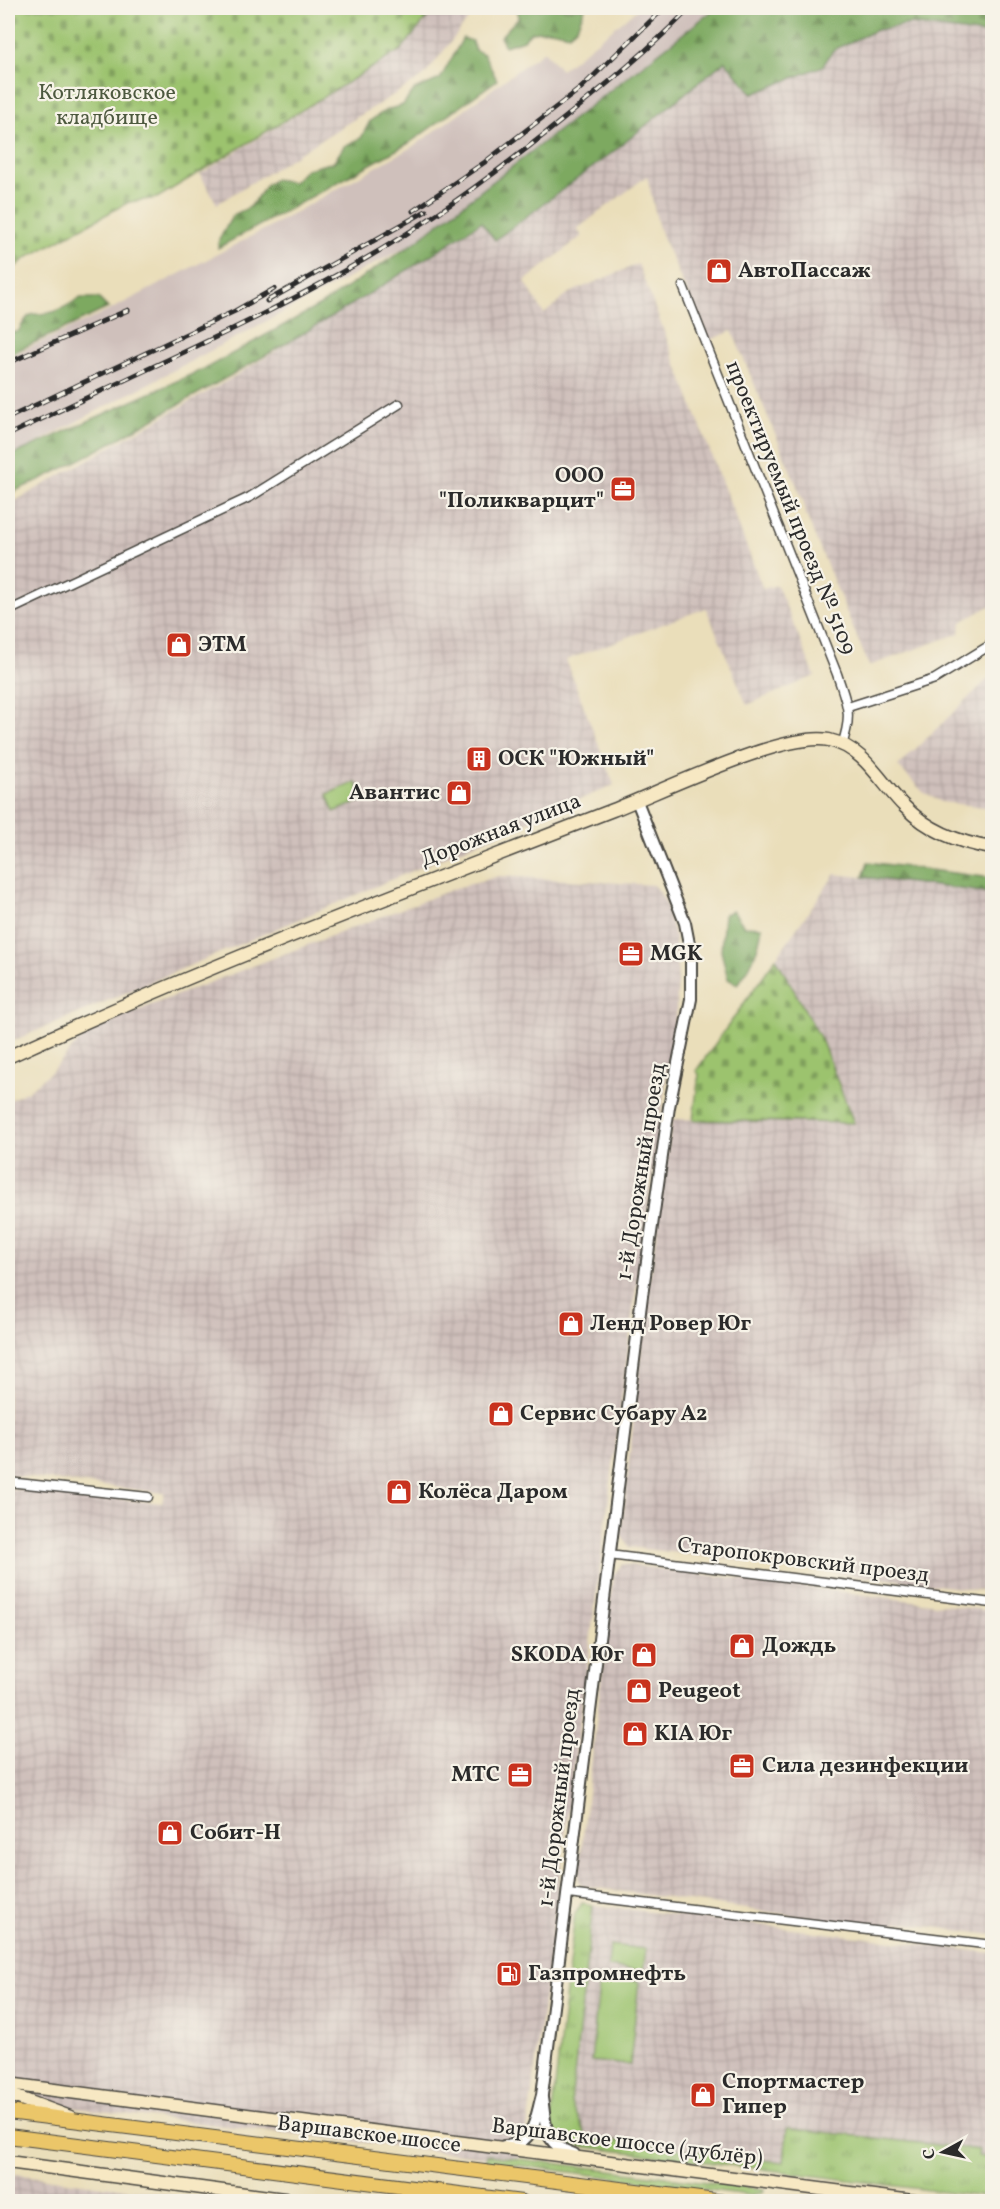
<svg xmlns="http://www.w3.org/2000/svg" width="1000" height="2209" viewBox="0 0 1000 2209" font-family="Vollkorn,serif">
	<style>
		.industrial { fill: url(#industrial-grid) }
		.railway { fill: #cfc0bb }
		.grass { fill: url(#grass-tufts); stroke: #64774c; stroke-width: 1.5 }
		.forest { fill: url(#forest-firs); stroke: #546a46; stroke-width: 1.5 }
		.cemetery { fill: url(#cemetery-stones); stroke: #64774c; stroke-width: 1.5 }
		.park { fill: #9cc36e; stroke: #64774c; stroke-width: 1.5 }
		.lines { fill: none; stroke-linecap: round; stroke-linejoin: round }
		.minor-casing { stroke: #484640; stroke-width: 11 }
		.tertiary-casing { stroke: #484640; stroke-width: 14 }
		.secondary-casing { stroke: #484640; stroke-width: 15 }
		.primary-casing { stroke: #484640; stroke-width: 16 }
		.minor { stroke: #fff; stroke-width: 8 }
		.tertiary { stroke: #fff; stroke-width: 10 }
		.secondary { stroke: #f7e8c3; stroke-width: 12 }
		.primary { stroke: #ebc669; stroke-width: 14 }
		.rail-casing { stroke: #2b2b2b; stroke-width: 5 }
		.rail { stroke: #f7f3e8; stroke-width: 3; stroke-dasharray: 9; stroke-linecap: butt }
		.labels { text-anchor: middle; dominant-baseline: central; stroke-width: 4.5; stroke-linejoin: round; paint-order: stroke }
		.park-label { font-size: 22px; fill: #4d593f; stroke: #f7f3e8 }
		.poi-label { font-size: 22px; font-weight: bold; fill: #2b2b2b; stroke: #f7f3e8; text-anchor: start }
		.street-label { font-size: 22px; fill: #2b2b2b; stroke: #f7f3e8 }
	</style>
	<defs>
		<pattern id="industrial-grid" width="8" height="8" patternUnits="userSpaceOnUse" patternTransform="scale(1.5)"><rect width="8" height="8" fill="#cfc0bb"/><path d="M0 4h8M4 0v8" fill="none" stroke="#b2a5a1"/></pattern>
		<pattern id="grass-tufts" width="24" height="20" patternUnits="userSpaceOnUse" patternTransform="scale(1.5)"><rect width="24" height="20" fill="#9cc36e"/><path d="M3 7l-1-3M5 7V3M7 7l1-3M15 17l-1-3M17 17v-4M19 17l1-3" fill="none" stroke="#7f9f5b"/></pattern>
		<pattern id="forest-firs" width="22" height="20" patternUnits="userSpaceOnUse" patternTransform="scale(1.5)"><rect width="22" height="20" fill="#7da961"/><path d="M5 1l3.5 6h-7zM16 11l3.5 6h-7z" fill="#678a50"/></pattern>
		<pattern id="cemetery-stones" width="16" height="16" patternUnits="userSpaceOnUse" patternTransform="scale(1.5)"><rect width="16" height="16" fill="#9cc36e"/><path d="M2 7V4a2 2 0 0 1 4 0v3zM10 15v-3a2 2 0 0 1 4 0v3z" fill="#7f9f5b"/></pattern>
	</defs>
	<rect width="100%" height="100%" fill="#f7f3e8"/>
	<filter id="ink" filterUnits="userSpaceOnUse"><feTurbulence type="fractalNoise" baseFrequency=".0167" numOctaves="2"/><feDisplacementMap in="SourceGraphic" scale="12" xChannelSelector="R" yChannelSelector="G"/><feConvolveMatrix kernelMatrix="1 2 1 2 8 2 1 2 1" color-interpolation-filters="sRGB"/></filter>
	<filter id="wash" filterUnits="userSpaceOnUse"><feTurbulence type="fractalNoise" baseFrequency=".008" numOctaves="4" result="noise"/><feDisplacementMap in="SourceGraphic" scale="24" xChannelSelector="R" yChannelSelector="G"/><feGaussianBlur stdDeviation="1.35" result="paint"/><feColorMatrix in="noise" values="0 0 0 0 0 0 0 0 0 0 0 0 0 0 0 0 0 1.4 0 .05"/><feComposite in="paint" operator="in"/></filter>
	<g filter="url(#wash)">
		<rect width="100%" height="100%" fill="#eadeba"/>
		<g class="industrial">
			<polygon points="435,8 475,8 475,11 424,76 217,204 200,174 401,50"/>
			<polygon points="910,24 992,35 992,605 961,622 960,633 869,666 806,515 804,503 732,331 708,341 659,229 647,176 577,229 582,236 525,281 544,314 569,293 638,264 763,589 777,585 815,676 747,705 706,608 566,660 614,785 8,1043 8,505 230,379 424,260 482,222 495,240 613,152 725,61 823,66 833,50 876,30"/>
			<polygon points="992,675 992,808 941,802 923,792 898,766"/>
			<polygon points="835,874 992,892 992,1592 629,1547 621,1534 647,1297 672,1119 854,1122 821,1039 776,958"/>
			<polygon points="499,876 654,885 665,901 675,939 678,980 676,1013 635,1296 524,2153 516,2159 502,2159 8,2100 8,1488 162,1503 164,1493 8,1475 8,1101 28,1091 54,1069 78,1042 104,1023 456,888"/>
			<polygon points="622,1564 992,1611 992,1935 896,1922 895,1930 583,1886 578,1879 613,1576"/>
			<polygon points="593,1905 992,1953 992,2158 977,2156 973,2149 788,2128 784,2162 587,2137 571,2103"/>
			<polygon points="8,2173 213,2201 8,2201"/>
		</g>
		<polygon class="railway" points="639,8 716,8 414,243 8,458 8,357 110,310 269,227 417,144 544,51 561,70"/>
		<g class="grass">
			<path d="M582,1903L593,1905L571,2103L587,2137L784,2162L787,2128L973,2149L979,2150L978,2156L992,2158V2198L570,2145C557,2140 552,2134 551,2120L575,1913Z"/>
			<polygon points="487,2155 764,2189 763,2193 748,2195 486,2161"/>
		</g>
		<g class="forest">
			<polygon points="517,8 585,8 577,27 569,34 550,30 531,32 523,40 505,46 500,37 519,17"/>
			<path d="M716,8H992V35L910,24L876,30L833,50L823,66L753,94L725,61L613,152L495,240L481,222C386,286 286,345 185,401C127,434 69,468 8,494V457L208,367L322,304L414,243Z"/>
			<polygon points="463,38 472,41 475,50 484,54 497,80 409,143 218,248 219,239 233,215 250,207 267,184 275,179 293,182 307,169 334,162 344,146 361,138 370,121 386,110 403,105 414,90 440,79"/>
			<path d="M80,298H98L108,308L8,355V333L18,332C33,306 29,318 53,312C62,310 72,303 80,298Z"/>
			<polygon points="868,862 992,878 992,893 863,877"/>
			<path d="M733,911L744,926L762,927C759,948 752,968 737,984L728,979L721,951L724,914Z"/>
		</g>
		<g class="cemetery">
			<polygon points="8,8 435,8 401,50 157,198 129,202 26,258 8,273"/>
			<polygon points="776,958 821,1039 854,1123 693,1120 699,1074 696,1071"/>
		</g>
		<g class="park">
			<polygon points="356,782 363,800 334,812 327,794"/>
			<polygon points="610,1945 646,1949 643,1972 608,1967"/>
			<polygon points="600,1977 639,1981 630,2065 591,2061"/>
		</g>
	</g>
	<g filter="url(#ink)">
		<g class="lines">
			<g class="minor-casing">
				<g id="minor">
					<path d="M683,286L837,674C847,705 853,713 842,745"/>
					<polyline points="8,611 250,497 399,404"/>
					<polyline points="848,707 935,679 992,644"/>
					<polyline points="8,1482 148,1497"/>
					<polyline points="609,1555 992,1603"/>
					<polyline points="568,1894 992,1945"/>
				</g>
			</g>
			<g class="tertiary-casing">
				<g id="tertiary">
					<path d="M542,2098C547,2128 542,2143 574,2154"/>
					<path d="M504,2146C535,2145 535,2119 542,2095L642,1296L669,1107L691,999V954L685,923L637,801"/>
				</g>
			</g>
			<g class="secondary-casing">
				<g id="secondary">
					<path d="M8,1057C205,966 410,889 613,810C660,792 784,731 829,740C865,748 881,784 905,807C929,831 960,843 992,848"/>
					<polyline points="8,2084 920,2202"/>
					<polyline points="8,2094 70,2117"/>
					<polyline points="8,2162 306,2202"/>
				</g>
			</g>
			<g class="primary-casing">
				<g id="primary">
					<polyline points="8,2112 724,2202"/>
					<polyline points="8,2136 522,2202"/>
				</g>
			</g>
			<use href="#minor" class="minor"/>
			<use href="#tertiary" class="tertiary"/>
			<use href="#secondary" class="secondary"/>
			<use href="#primary" class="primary"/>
			<g class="rail-casing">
				<g id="rail">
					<polyline points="413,211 485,162 581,88 664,8"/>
					<polyline points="267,301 426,211"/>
					<polyline points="8,363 128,310"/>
					<polyline points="8,418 235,311 274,289"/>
					<path d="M8,435C127,377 250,326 365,259C435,219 499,171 561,121C606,85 650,49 690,8"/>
				</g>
			</g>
			<use href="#rail" class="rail"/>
		</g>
	</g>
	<defs>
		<g id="shop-square" transform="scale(1.35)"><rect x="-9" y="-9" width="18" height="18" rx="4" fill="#c8321e" stroke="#f7f3e8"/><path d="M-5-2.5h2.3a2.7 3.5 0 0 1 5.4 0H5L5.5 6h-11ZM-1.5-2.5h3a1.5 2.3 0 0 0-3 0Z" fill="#fff"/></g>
		<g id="office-square" transform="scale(1.35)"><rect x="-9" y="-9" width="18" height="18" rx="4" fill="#c8321e" stroke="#f7f3e8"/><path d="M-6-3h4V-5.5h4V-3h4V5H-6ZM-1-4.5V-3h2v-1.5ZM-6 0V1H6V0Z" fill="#fff"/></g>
		<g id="building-square" transform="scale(1.35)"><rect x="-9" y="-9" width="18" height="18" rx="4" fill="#c8321e" stroke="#f7f3e8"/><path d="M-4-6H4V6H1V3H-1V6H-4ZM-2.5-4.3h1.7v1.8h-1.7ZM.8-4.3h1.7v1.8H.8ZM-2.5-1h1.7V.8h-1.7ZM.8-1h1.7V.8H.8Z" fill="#fff"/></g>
		<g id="fuel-square" transform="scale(1.35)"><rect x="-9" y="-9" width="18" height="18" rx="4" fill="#c8321e" stroke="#f7f3e8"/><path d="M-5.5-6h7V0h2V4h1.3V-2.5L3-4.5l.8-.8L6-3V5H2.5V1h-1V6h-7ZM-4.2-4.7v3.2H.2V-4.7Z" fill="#fff"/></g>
	</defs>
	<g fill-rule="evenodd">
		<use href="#shop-square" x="719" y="271"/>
		<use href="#office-square" x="623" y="489"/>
		<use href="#shop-square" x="179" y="645"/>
		<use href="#building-square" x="479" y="759"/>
		<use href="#shop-square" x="459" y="793"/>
		<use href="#office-square" x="631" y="954"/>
		<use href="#shop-square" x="571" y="1324"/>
		<use href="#shop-square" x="501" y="1414"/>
		<use href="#shop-square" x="399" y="1492"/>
		<use href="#shop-square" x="742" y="1646"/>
		<use href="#shop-square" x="644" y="1655"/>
		<use href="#shop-square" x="639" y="1691"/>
		<use href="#shop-square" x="635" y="1734"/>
		<use href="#office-square" x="742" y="1766"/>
		<use href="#office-square" x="520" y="1775"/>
		<use href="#shop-square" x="170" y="1833"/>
		<use href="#fuel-square" x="509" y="1974"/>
		<use href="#shop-square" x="703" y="2095"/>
	</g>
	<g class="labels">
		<g class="park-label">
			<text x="107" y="93">Котляковское<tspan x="107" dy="25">кладбище</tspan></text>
		</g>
		<g class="poi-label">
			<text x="738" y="271">АвтоПассаж</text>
			<text x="604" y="476" text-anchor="end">ООО<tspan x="604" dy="25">"Поликварцит"</tspan></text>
			<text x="198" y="645">ЭТМ</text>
			<text x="498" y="759">ОСК "Южный"</text>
			<text x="440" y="793" text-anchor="end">Авантис</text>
			<text x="650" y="954">MGK</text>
			<text x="590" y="1324">Ленд Ровер Юг</text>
			<text x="520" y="1414">Сервис Субару А2</text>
			<text x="418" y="1492">Колёса Даром</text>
			<text x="762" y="1646">Дождь</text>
			<text x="624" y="1655" text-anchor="end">SKODA Юг</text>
			<text x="658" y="1691">Peugeot</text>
			<text x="654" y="1734">KIA Юг</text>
			<text x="762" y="1766">Сила дезинфекции</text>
			<text x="500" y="1775" text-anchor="end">МТС</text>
			<text x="190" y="1833">Собит-Н</text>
			<text x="528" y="1974">Газпромнефть</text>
			<text x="722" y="2082">Спортмастер<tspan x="722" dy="25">Гипер</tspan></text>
		</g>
		<g class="street-label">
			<text transform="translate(790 508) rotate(68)">проектируемый проезд № 5109</text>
			<text transform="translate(501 831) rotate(-21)">Дорожная улица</text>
			<text transform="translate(642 1172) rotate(-81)">1-й Дорожный проезд</text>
			<text transform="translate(803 1561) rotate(7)">Старопокровский проезд</text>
			<text transform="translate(560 1798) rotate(-83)">1-й Дорожный проезд</text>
			<text transform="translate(369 2135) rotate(7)">Варшавское шоссе</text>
			<text transform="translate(627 2143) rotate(7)">Варшавское шоссе (дублёр)</text>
		</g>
	</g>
	<rect width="1000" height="2209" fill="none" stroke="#f7f3e8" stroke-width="30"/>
	<g transform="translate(943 2152) rotate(262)" stroke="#f7f3e8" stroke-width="4.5" paint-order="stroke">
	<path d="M0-4.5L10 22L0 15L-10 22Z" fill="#2b2b2b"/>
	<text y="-9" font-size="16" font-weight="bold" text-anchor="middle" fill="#2b2b2b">С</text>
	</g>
</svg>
